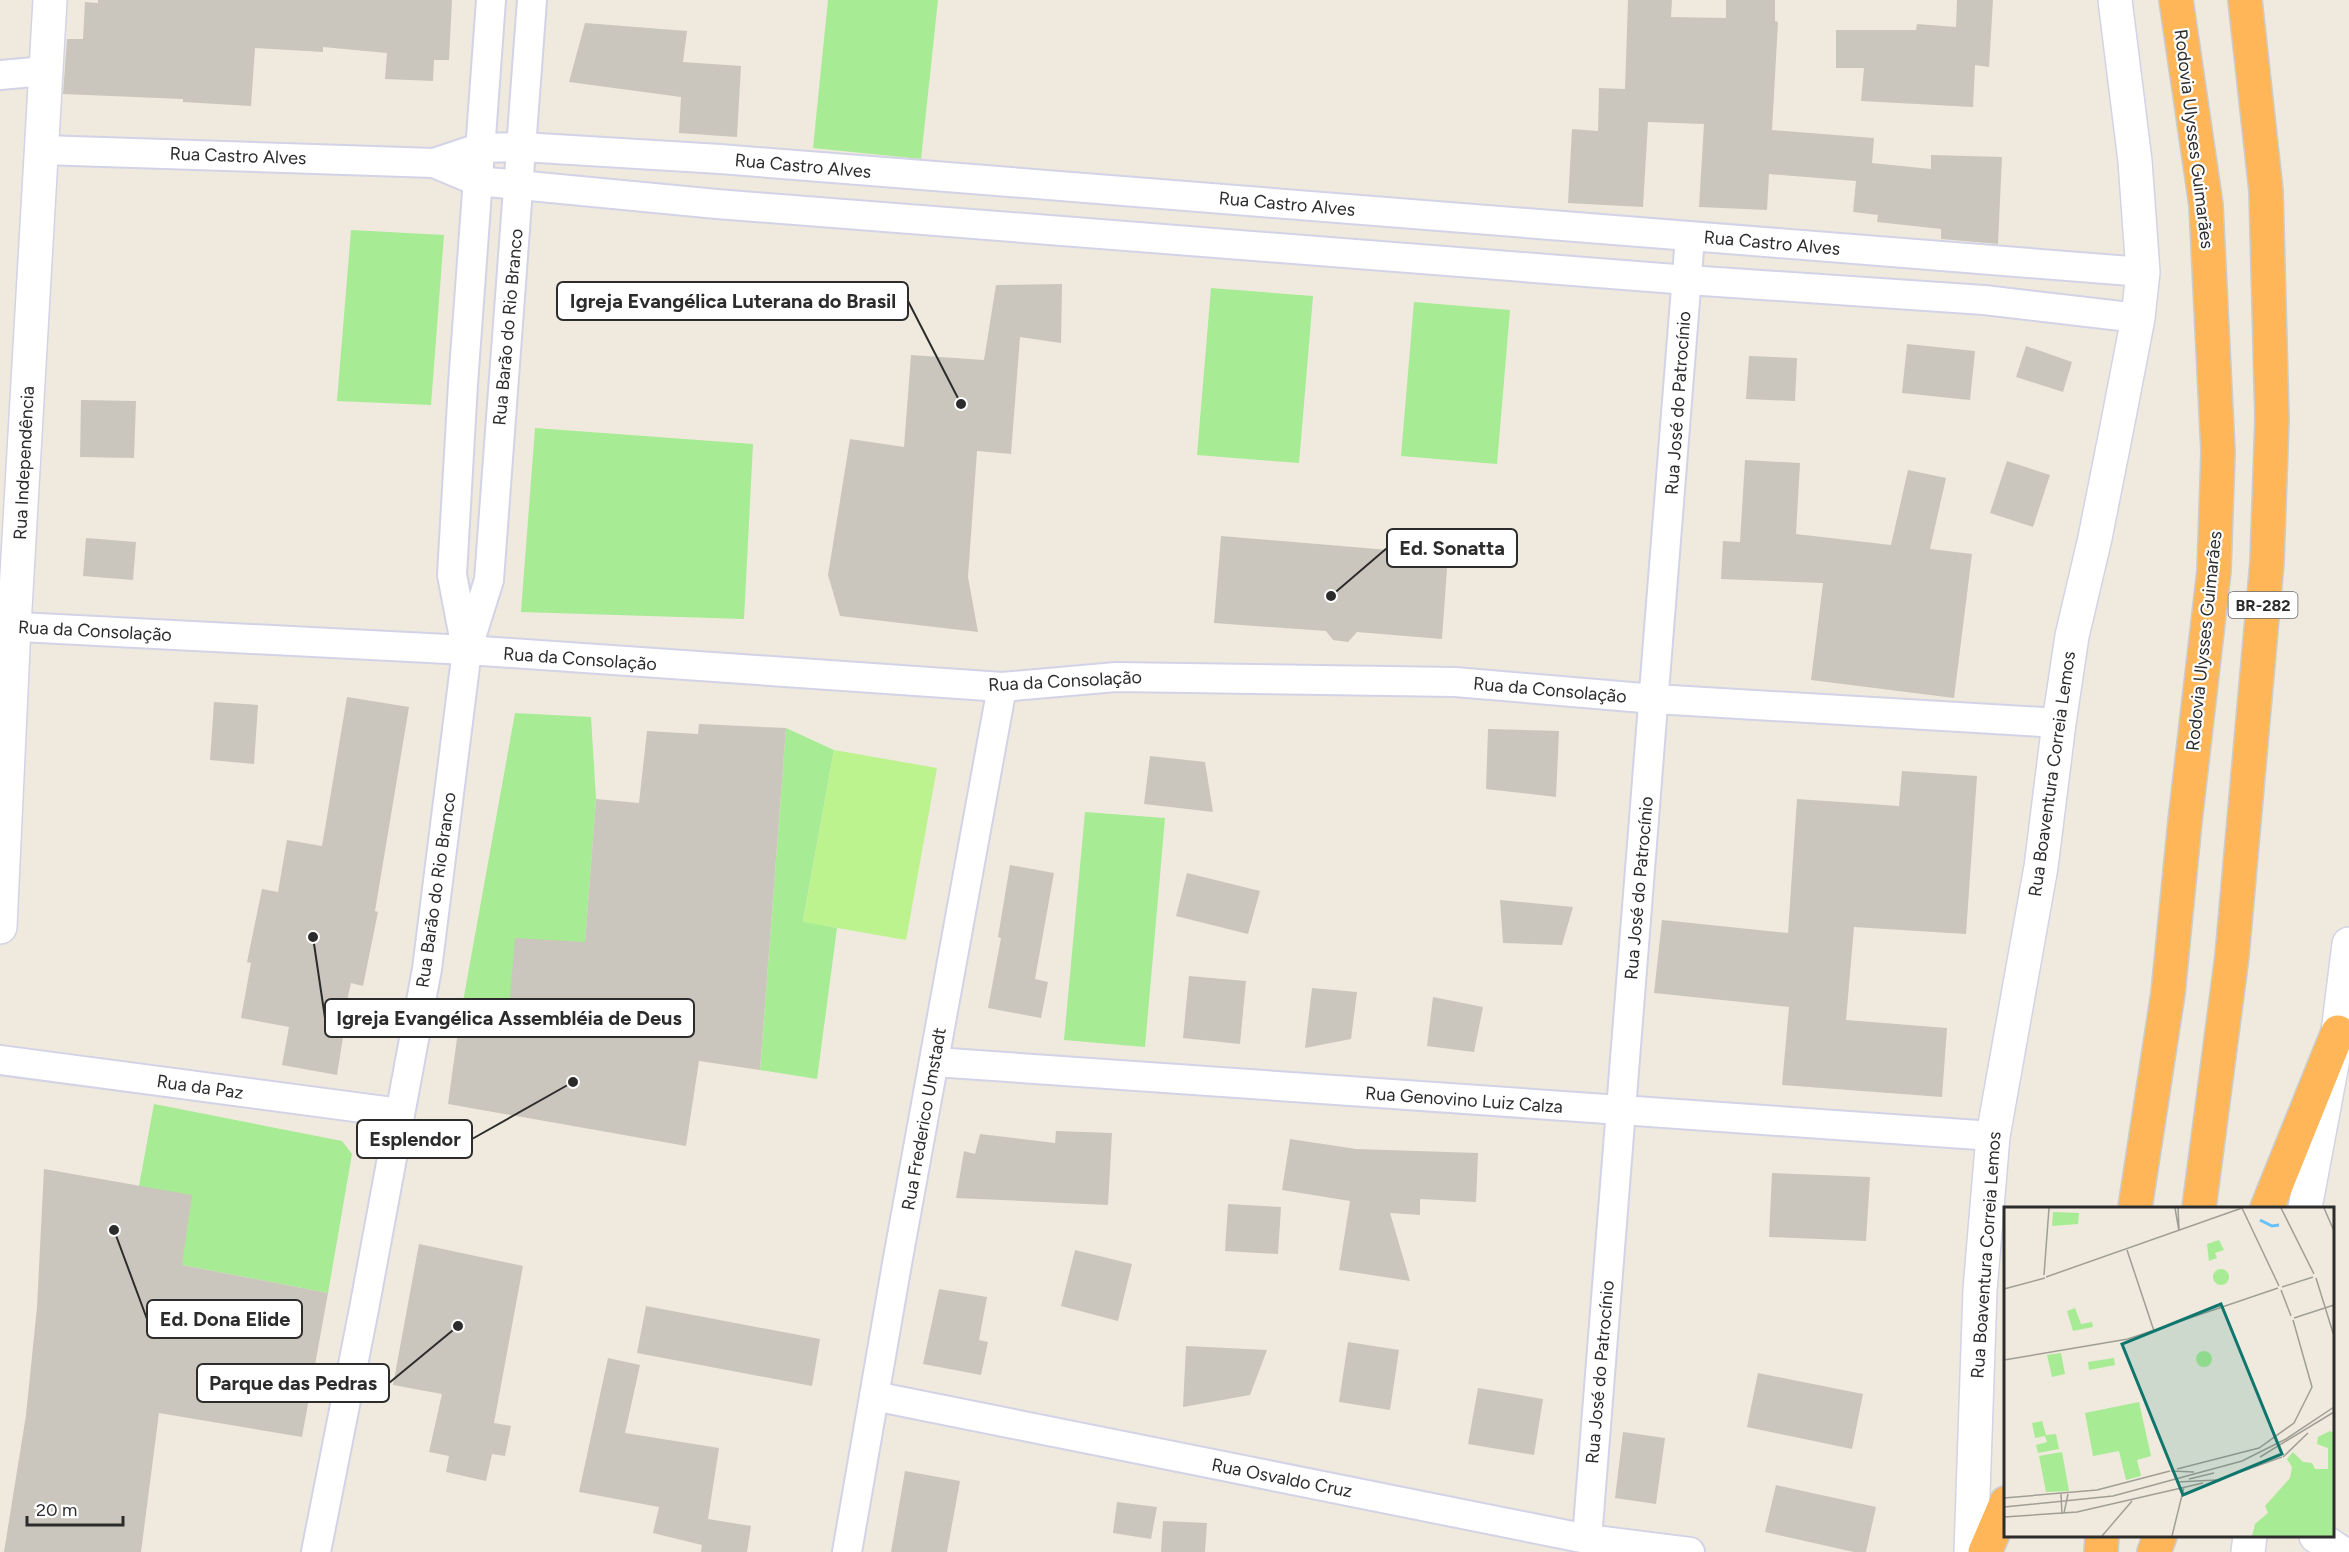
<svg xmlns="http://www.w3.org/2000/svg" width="2349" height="1552" viewBox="0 0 2349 1552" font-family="Figtree,sans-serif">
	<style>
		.green { fill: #a7eb94 }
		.pitch { fill: #bcf38f }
		.building { fill: #cbc6bd }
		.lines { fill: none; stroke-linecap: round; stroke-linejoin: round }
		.street-casing { stroke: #d2d3e6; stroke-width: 32 }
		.secondary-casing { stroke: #d2d3e6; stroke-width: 36 }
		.highway-casing { stroke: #ccc; stroke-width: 36 }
		.street { stroke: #fff; stroke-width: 28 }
		.secondary { stroke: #fff; stroke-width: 33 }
		.highway { stroke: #ffb658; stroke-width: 33 }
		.labels { text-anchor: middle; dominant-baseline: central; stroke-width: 4.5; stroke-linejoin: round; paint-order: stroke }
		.shield { fill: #fff; stroke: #6b6b6b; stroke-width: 1.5 }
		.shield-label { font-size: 16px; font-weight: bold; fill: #2c2c2c }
		.street-label { font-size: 18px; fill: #2c2c2c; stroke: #fff }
		.inset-river { fill: none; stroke: #66c0fb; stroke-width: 3 }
		.inset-road { fill: none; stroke: #a19e96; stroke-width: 1.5 }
		.view { fill: #0f766e; fill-opacity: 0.15; stroke: #0f766e; stroke-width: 3 }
		.inset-edge { fill: none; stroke: #2c2c2c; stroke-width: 3 }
		.leader { fill: none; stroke: #2c2c2c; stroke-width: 2 }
		.callout-dot { fill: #2c2c2c; stroke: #fff; stroke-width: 2 }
		.callout { fill: #fff; stroke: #2c2c2c; stroke-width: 2 }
		.callout-label { font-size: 20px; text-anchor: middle; font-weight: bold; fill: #2c2c2c }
	</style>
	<rect width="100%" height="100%" fill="#efeadd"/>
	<g class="green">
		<polygon points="828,0 938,0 921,159 813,148"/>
		<polygon points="351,230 444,235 431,405 337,401"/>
		<polygon points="1211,288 1313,296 1299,463 1197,455"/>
		<polygon points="1414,302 1510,310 1497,464 1401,456"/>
		<polygon points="535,428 753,444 744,619 521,612"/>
		<polygon points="515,713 591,717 596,799 585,942 569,1041 459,1024"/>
		<polygon points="786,728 834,750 803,921 837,928 817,1079 760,1070"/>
		<polygon points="1085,812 1165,818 1145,1047 1064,1040"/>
		<polygon points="154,1104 342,1141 352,1154 328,1293 182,1265 139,1186"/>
	</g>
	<polygon class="pitch" points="834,750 937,768 906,940 803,922"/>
	<g class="building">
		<polygon points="98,0 452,0 449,60 434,60 433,81 385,79 387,53 323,47 323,52 255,48 251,106 183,102 183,99 63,94 67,39 83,39 85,2 98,3"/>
		<polygon points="1628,0 1672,0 1671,17 1726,18 1726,0 1775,0 1775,21 1778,22 1772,130 1874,138 1872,163 1931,169 1931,155 2002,157 1998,244 1941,239 1941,229 1877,222 1878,215 1853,212 1856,181 1769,174 1767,210 1699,207 1704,124 1648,122 1643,207 1568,203 1572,129 1598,131 1599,88 1625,89"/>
		<polygon points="1957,0 1993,0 1989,67 1975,65 1973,107 1861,101 1864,68 1836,68 1836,30 1916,30 1917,24 1956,27"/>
		<polygon points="585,23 687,31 683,62 741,66 737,137 679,133 681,97 569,82"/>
		<polygon points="1062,284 1061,343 1020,337 1011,454 977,451 968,577 978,632 840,616 828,575 850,439 904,447 911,355 984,360 996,285"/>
		<polygon points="1907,344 1975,351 1970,400 1902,393"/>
		<polygon points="2026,346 2072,362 2063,392 2016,377"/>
		<polygon points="1749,356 1797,358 1795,401 1746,399"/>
		<polygon points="81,400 136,401 134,458 80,457"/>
		<polygon points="1745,460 1800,463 1796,534 1891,545 1908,470 1946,478 1930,549 1972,554 1954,698 1811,680 1823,583 1721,579 1723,541 1740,542"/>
		<polygon points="2007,461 2050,475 2033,527 1990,513"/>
		<polygon points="1221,536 1448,555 1442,639 1357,632 1348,642 1333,640 1326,631 1214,623"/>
		<polygon points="86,538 136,542 133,580 83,576"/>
		<polygon points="347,697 409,707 375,911 378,912 363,986 351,983 339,1036 343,1037 337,1075 282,1065 289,1027 241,1018 251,963 247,962 262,889 278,892 287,840 322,846"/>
		<polygon points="214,702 258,705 254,764 210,760"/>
		<polygon points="699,724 786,728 760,1070 699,1061 686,1146 448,1104 459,1024 507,1032 515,938 585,942 596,799 639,803 647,731 698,734"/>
		<polygon points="1488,729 1559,731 1556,797 1486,789"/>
		<polygon points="1150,756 1205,762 1213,812 1144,804"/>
		<polygon points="1902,771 1977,776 1966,934 1854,927 1846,1020 1947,1028 1942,1097 1782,1085 1789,1007 1654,993 1662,920 1788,933 1797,799 1899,806"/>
		<polygon points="1010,865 1054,873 1035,979 1048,982 1041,1018 988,1008 1001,938 998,937"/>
		<polygon points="1187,873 1260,891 1248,934 1176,916"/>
		<polygon points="1500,900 1573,907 1562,945 1503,943"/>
		<polygon points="1189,976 1246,981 1240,1044 1183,1038"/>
		<polygon points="1312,988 1357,992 1351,1039 1305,1048"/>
		<polygon points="1433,997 1483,1007 1474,1052 1427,1046"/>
		<polygon points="1056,1131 1112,1133 1108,1205 956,1198 964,1151 975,1154 980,1134 1055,1143"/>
		<polygon points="1290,1139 1356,1149 1478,1153 1476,1202 1420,1199 1420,1215 1390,1213 1410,1281 1339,1270 1350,1201 1282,1190"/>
		<polygon points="44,1169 192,1195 182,1265 328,1293 302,1437 159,1413 141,1552 4,1552 26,1415 37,1307"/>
		<polygon points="1772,1173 1870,1177 1866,1241 1769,1237"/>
		<polygon points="1228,1204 1281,1207 1278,1254 1225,1251"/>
		<polygon points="419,1244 523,1266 494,1423 511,1426 505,1456 492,1454 486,1481 446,1472 449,1456 429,1452 442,1394 393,1385"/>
		<polygon points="1075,1250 1132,1264 1118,1321 1061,1306"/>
		<polygon points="939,1289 987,1297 979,1340 988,1342 981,1375 923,1364"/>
		<polygon points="646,1306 820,1339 812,1386 637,1353"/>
		<polygon points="1348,1342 1399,1350 1390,1410 1339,1402"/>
		<polygon points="1186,1346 1267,1350 1250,1395 1183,1407"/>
		<polygon points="608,1358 640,1365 625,1433 719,1448 708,1519 751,1526 747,1552 701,1552 702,1545 653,1533 659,1507 579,1492"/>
		<polygon points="1758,1373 1863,1394 1852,1449 1747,1427"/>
		<polygon points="1478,1388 1543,1399 1534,1455 1468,1444"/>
		<polygon points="1623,1432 1665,1438 1656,1504 1615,1498"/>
		<polygon points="905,1471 960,1481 947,1552 891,1552"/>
		<polygon points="1776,1485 1876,1507 1866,1552 1854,1552 1765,1532"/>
		<polygon points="1117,1502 1157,1507 1151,1539 1113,1533"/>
		<polygon points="1163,1521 1207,1523 1205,1552 1161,1552"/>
	</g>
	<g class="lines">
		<g class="street-casing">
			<g id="street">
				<polyline points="0,75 45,71"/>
				<polyline points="42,150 434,163 479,148 522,147 720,159 2143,272"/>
				<polyline points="434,163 477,181 717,204 1688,280 1984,300 2138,318"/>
				<polyline points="0,626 467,650 1002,687 1116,677 1455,682 1655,699 2059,723"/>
				<polyline points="466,648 452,575 463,384 491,0"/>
				<polyline points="0,1060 400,1113"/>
				<polyline points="935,1062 1993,1136"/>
				<polyline points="874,1396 1587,1539 1690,1552"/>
				<polyline points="1587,1539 1690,237"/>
				<polyline points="316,1552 364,1309 427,969 467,650 489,580 532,0"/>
				<polyline points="847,1552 898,1258 1002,687"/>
			</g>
		</g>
		<g class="secondary-casing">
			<g id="secondary">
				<polyline points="0,927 14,626 50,0"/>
				<polyline points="2305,1208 2338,1032 2349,944"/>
				<polyline points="2316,1536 2340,1552"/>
				<polyline points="1971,1552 1980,1290 1993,1136 2041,867 2059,723 2072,636 2095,538 2117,427 2138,318 2143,272 2135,161 2115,0"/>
				<polyline points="2248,1552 2250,1536"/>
			</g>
		</g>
		<g class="highway-casing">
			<g id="highway">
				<polyline points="2135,1208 2168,993 2185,821 2214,571 2218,452 2206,205 2176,0"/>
				<polyline points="2199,1208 2232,956 2267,562 2272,419 2266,191 2245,0"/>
				<polyline points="2267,1208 2338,1032"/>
				<polyline points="1985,1552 2006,1503"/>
				<polyline points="2101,1552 2102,1536"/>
				<polyline points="2154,1552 2160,1536"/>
			</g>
		</g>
		<use href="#street" class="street"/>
		<use href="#secondary" class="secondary"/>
		<use href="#highway" class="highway"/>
	</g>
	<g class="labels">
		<rect class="shield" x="2228.5" y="592" width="69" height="26" rx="4.5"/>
		<g class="shield-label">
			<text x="2263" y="605">BR-282</text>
		</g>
		<g class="street-label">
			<text transform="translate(2194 139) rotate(83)">Rodovia Ulysses Guimarães</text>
			<text transform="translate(238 156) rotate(2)">Rua Castro Alves</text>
			<text transform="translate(803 166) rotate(5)">Rua Castro Alves</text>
			<text transform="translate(1287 204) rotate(5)">Rua Castro Alves</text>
			<text transform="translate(1772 243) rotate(5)">Rua Castro Alves</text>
			<text transform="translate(508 327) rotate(-85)">Rua Barão do Rio Branco</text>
			<text transform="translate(1678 403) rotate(-86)">Rua José do Patrocínio</text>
			<text transform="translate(24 463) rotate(-87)">Rua Independência</text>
			<text transform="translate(95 631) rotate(3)">Rua da Consolação</text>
			<text transform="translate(2204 641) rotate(-84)">Rodovia Ulysses Guimarães</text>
			<text transform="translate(580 659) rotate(4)">Rua da Consolação</text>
			<text transform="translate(1065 681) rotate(-3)">Rua da Consolação</text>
			<text transform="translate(1550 690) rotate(5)">Rua da Consolação</text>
			<text transform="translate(2052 774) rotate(-82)">Rua Boaventura Correia Lemos</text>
			<text transform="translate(1639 888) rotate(-85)">Rua José do Patrocínio</text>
			<text transform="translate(436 890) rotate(-82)">Rua Barão do Rio Branco</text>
			<text transform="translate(200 1087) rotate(8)">Rua da Paz</text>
			<text transform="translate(1464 1100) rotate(4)">Rua Genovino Luiz Calza</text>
			<text transform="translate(924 1119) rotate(-80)">Rua Frederico Umstadt</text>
			<text transform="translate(1986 1255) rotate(-86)">Rua Boaventura Correia Lemos</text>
			<text transform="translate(1600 1372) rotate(-85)">Rua José do Patrocínio</text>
			<text transform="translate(1282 1478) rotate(11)">Rua Osvaldo Cruz</text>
		</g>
	</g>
	<g transform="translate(2004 1207)">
		<rect width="330" height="330" fill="#efeadd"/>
		<path d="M49,5L75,6L74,17L48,19ZM215,33L220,43L211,46L213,51L205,54L203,37ZM209 70a8 8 0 1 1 16 0a8 8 0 1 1-16 0ZM71,101L77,117L88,115L89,120L69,124L63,104ZM192 152a8 8 0 1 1 16 0a8 8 0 1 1-16 0ZM57,146L61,167L48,170L43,148ZM110,151L111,158L85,163L84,155ZM135,195L147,249L133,253L137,269L122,273L115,244L89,249L81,206ZM38,214L42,228L52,227L55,242L34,246L32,238L43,235L41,229L31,231L28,216ZM326,224L330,226V329H248L251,317L264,306L261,299L286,271L288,260L283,252L289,245L299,255L308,256L311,262H324V241L313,237L314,230ZM58,245L65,284L42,285L35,249Z" fill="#a7eb94"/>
		<path class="inset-river" d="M256,13L268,19L275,18"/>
		<path class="inset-road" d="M171,1L175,24M174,1L175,22M238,1L275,79M277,1L310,67M320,1L330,24M123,43L150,124M40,68L45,1M42,70L238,1M312,71L330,129M278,80L309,70M0,82L41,71M277,83L287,109M290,111L330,98M0,153L124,132L274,81M256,250L330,205M279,250L304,226M173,262L255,241L290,216L308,180L289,113M167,264L190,265M185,272L210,266M211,274L278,250M173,275L212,273M57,287L58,307M0,291L93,283L166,264M0,300L109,289L238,254L282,232L330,200M60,306L64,287M0,310L73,305L199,276M98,329L128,294M168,329L180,280"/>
		<path class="view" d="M217,97L278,247L179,288L118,137Z"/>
		<rect width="330" height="330" class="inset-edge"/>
	</g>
	<path class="leader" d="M961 404L908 301M1331 596L1387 548M313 937L325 1018M573 1082L472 1139M114 1230L147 1319M458 1326L389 1383"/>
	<g class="callout-dot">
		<circle cx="961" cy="404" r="6"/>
		<circle cx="1331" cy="596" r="6"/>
		<circle cx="313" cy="937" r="6"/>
		<circle cx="573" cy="1082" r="6"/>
		<circle cx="114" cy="1230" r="6"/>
		<circle cx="458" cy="1326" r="6"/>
	</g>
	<g class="callout">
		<rect x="557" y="282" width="351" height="38" rx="6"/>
		<rect x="1387" y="529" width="130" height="38" rx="6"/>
		<rect x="325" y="999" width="369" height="38" rx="6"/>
		<rect x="357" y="1120" width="115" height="38" rx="6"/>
		<rect x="147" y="1300" width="155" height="38" rx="6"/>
		<rect x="197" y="1364" width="192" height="38" rx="6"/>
	</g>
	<g class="callout-label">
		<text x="733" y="308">Igreja Evangélica Luterana do Brasil</text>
		<text x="1452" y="555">Ed. Sonatta</text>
		<text x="509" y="1025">Igreja Evangélica Assembléia de Deus</text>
		<text x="415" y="1146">Esplendor</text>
		<text x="225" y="1326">Ed. Dona Elide</text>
		<text x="293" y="1390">Parque das Pedras</text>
	</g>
	<path d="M27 1516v9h96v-9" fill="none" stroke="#2c2c2c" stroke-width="3"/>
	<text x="36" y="1516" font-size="18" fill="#2c2c2c" stroke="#ffffff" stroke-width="4.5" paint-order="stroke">20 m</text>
</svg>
